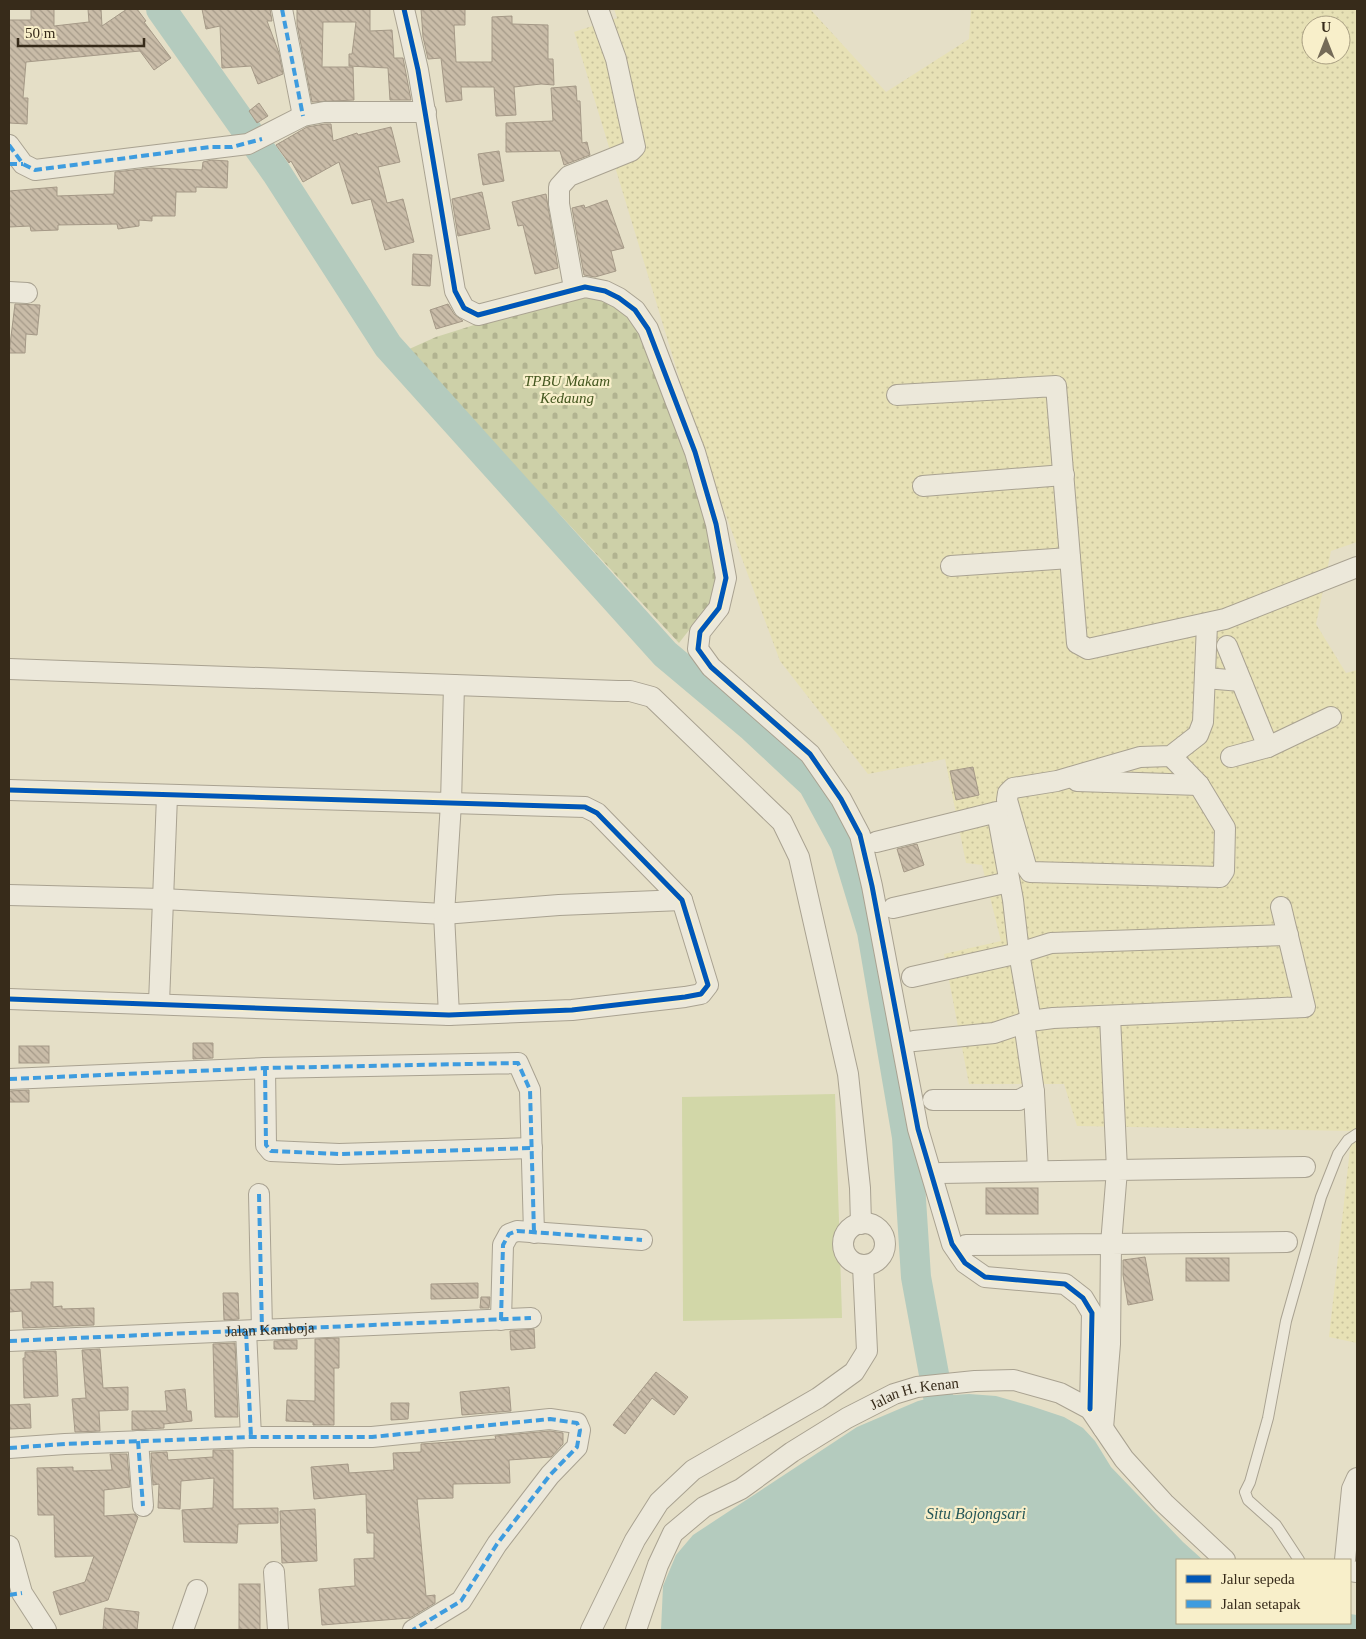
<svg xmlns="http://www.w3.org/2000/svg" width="1366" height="1639" viewBox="0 0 1366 1639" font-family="'Times New Roman',serif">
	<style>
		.farmland { fill: url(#farmland-dots); fill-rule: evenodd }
		.cemetery { fill: url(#cemetery-stones) }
		.green { fill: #d2d7a8 }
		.water { fill: #b4cbbe }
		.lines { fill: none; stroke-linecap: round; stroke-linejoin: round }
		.river { stroke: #b4cbbe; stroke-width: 30 }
		.building { fill: url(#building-back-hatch); stroke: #a59987 }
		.lane-casing { stroke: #a9a291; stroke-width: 12 }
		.street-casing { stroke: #a9a291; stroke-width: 22 }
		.lane { stroke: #ece8da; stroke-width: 10 }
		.street { stroke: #ece8da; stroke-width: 20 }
		.quiet { stroke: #3e9cdf; stroke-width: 4; stroke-dasharray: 8 4; stroke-linecap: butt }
		.cycleway-casing { stroke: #f8efca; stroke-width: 8 }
		.cycleway { stroke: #0057b8; stroke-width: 5 }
		.labels { text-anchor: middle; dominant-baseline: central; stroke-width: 4.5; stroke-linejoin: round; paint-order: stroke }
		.park-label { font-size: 15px; font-style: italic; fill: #43561e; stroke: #f8efca }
		.street-label { font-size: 15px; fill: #372b1a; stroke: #f8efca }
		.water-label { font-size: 16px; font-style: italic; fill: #275859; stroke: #f8efca }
	</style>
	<defs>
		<pattern id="farmland-dots" width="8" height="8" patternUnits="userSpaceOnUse" patternTransform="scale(1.25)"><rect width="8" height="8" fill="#e7e1b5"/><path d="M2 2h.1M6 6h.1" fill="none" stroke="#c7c19b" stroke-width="1.8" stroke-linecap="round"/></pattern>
		<pattern id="cemetery-stones" width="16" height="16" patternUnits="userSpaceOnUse" patternTransform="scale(1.25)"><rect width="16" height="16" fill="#cdd0a8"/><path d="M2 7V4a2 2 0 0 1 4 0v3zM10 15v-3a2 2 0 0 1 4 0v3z" fill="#b1b390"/></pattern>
		<pattern id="building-back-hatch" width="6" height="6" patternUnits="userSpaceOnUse" patternTransform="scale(1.25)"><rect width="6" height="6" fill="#c9bca8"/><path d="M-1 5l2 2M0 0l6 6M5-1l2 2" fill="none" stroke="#a49988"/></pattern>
	</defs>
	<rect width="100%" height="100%" fill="#e5dfc7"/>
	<path class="farmland" d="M614,9H810L886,92L969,39L971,9H1357V542L1331,551L1316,624L1346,673L1357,670V1343L1329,1337L1352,1131L1077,1126L1064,1084H969L944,954L1001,941L982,865L966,863L945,759L868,774L780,661L699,443L574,32L617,18ZM1311,25H1341V55H1311Z"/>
	<polygon class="cemetery" points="576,293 590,294 626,310 641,333 692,466 715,546 717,581 711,602 679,643 407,350 436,337"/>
	<polygon class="green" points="835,1094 842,1318 683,1321 682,1097"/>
	<polygon class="water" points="969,1394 996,1396 1031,1406 1064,1417 1083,1428 1095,1441 1111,1467 1183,1542 1203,1560 1177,1560 1177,1623 1350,1623 1350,1614 1357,1615 1357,1630 661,1630 663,1586 676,1555 693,1535 857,1427 918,1401 938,1396"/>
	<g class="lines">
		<polyline class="river" points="161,9 276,172 388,346 665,654 752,727 813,784 845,843 872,932 907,1137 916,1277 938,1396"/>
	</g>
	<g class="building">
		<polygon points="31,9 54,9 54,26 89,22 88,9 101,9 102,26 127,9 137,9 146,21 144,22 171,58 154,70 140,51 26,62 23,98 28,98 27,124 9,123 9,20 31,20"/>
		<polygon points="202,9 270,9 272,21 267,21 279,53 283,74 258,84 251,66 222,68 220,26 206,29"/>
		<polygon points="297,9 370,9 370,31 392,30 394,58 403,58 411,100 390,100 388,68 349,66 349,54 352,54 356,22 323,22 322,67 353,67 354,100 312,102 297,24"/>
		<polygon points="421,9 465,9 465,25 454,25 456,62 492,62 492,17 512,16 512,24 548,25 548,59 553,59 554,85 541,84 514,87 516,115 496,116 494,87 461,87 462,100 446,102 441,58 428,59 423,37"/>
		<polygon points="576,86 577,101 580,101 582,143 587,142 590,155 564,165 560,151 506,152 506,123 553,121 551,88"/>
		<polygon points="259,103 268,116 257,123 249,111"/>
		<polygon points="325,124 331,124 333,141 357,133 358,135 391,127 400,162 378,167 387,203 403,199 414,242 385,250 371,199 352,204 339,162 303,182 291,161 289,163 276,145 307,127"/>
		<polygon points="499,151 504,181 483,185 478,154"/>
		<polygon points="212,160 228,161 227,188 196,187 196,192 176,192 175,216 152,216 152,221 139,220 139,226 118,229 117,224 58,225 58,230 31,231 30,226 9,227 9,191 57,187 57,196 114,194 115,172 151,168 202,170 203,162"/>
		<polygon points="482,192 490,229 458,236 452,199"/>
		<polygon points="546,194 558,268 535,274 523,225 518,226 512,202"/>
		<polygon points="607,200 624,248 611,251 616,271 595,277 584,275 572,208 584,205 585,208"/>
		<polygon points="413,254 432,255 430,286 412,285"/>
		<polygon points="15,304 40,305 37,335 26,334 25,353 9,353"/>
		<polygon points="448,304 454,314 463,321 436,329 430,310"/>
		<polygon points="973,767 979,795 956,800 950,771"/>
		<polygon points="917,844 924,865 904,872 897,849"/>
		<polygon points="193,1043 213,1043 213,1058 193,1059"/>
		<rect x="19" y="1046" width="30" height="17"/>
		<polygon points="29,1090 29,1102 9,1102 9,1091"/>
		<rect x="986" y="1188" width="52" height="26"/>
		<polygon points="1145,1257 1153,1300 1128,1305 1123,1275 1123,1260"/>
		<rect x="1186" y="1258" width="43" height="23"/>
		<polygon points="31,1282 53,1282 53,1307 62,1306 62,1309 94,1308 94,1325 23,1328 22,1311 9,1312 9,1290 31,1289"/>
		<polygon points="478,1283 478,1298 431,1299 431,1284"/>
		<polygon points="223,1293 238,1293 239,1319 224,1320"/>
		<polygon points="481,1297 490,1297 489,1308 480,1308"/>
		<polygon points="534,1329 535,1348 511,1350 510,1331"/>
		<polygon points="339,1338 339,1368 334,1368 334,1425 313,1425 313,1422 286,1421 287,1400 315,1401 315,1339"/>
		<polygon points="297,1340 297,1349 274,1349 274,1341"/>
		<polygon points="235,1343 238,1417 215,1417 213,1344"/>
		<polygon points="100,1349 103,1388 128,1387 128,1410 99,1411 100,1431 75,1432 72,1399 86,1398 82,1350"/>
		<polygon points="56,1351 58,1396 24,1398 23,1358 25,1358 25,1352"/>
		<polygon points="656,1372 688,1397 674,1415 652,1398 625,1434 613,1425"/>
		<polygon points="509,1387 511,1411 462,1415 460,1392"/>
		<polygon points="185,1389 187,1411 191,1411 192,1421 164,1424 164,1428 132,1430 132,1411 167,1411 165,1391"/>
		<polygon points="391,1403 409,1403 408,1419 391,1420"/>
		<polygon points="30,1404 31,1428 9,1429 9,1405"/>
		<polygon points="550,1431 563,1433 563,1444 551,1457 509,1460 510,1483 453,1484 453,1498 417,1499 426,1596 435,1595 435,1603 410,1618 322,1625 319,1589 355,1586 354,1559 374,1558 374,1533 367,1533 366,1494 314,1499 311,1467 348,1464 349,1473 394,1470 393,1453 421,1452 421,1444 496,1439 495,1436"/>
		<polygon points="213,1450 233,1450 233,1509 278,1508 278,1523 238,1524 237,1543 184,1542 182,1510 213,1508 214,1478 181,1481 180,1509 158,1508 159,1484 153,1485 151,1453 167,1452 168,1460 213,1457"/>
		<polygon points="110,1454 127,1454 130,1487 104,1490 104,1516 135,1514 138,1517 108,1600 60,1615 53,1592 85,1582 94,1556 55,1557 54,1515 38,1515 37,1468 73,1467 73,1471 112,1470"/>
		<polygon points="315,1509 317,1561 282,1563 280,1511"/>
		<rect x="239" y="1584" width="21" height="46"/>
		<polygon points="105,1608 139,1612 137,1630 103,1630"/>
	</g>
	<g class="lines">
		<g class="lane-casing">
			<polyline id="lane" points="1299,1560 1276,1525 1248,1500 1245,1492 1250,1482 1268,1418 1286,1321 1321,1197 1338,1154 1348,1140 1357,1134"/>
		</g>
		<g class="street-casing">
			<g id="street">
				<polyline points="282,9 303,116"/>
				<polyline points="404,9 418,70 455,291 464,308 478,315 585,287 605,291 619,298 635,310 648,329 695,452 716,524 726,578 719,608 700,632 698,649 711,667 810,754 841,799 860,835 872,886 918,1129 952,1244 965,1263 985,1277 1065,1284 1083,1298 1092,1313 1090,1409"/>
				<polyline points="9,145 23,164 35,170 248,144 303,116 324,112 426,112"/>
				<polyline points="574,288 559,204 559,187 569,176 631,151 635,147 616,59 598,9"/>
				<polyline points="9,292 27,293"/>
				<polyline points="897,395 1056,386 1077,643 1088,649 1225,619 1357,567"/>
				<polyline points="923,486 1064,475"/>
				<polyline points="951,566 1070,558"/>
				<polyline points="1227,646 1268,747"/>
				<polyline points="9,669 618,691 630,691 652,697 782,822 799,857 848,1074 860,1188 861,1224"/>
				<polyline points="1205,678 1241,681"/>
				<polyline points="1171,756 1199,785 1225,828 1224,871 1220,877 1030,872 1026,866 1007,800 1008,793 1013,788 1057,781 1140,757 1171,756 1198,735 1203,722 1207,624"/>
				<polyline points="1231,757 1268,747 1331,717"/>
				<polyline points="1077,781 1199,785"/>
				<polyline points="9,790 585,807 597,813 682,900 708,985 701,994 685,997 572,1010 449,1015 9,999"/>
				<polyline points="876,842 997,812 1013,900 1019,953 1031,1021"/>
				<polyline points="9,895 162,899 444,914 559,905 682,900"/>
				<polyline points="893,908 1009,882"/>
				<polyline points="912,977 1019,953 1051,943 1288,935"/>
				<polyline points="159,1003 167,796"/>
				<polyline points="449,1015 444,914 451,803 454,685"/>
				<polyline points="914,1041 994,1033 1030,1021 1053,1018 1305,1007 1281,907"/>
				<polyline points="265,1068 266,1145 271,1151 339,1154 532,1148"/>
				<polyline points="9,1079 265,1068 518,1063 530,1090 534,1233"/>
				<polyline points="1034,1092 1038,1171"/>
				<polyline points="933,1100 1019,1100 1034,1092 1024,1023"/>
				<polyline points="940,1173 1117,1170 1110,1016"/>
				<polyline points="259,1194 262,1330"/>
				<circle cx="864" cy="1244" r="21"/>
				<polyline points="966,1245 1111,1244 1117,1170 1305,1167"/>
				<polyline points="501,1320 503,1245 509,1234 517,1231 642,1240"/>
				<polyline points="246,1331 251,1437"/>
				<polyline points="9,1341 531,1318"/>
				<polyline points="1103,1428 1110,1344 1111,1244 1287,1242"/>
				<polyline points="138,1441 143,1506"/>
				<polyline points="9,1448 65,1444 251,1437 372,1437 550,1419 577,1423 580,1430 577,1447 550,1475 497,1544 461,1601 413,1630"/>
				<polyline points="9,1546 22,1593 46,1630"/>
				<polyline points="1345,1560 1352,1489 1357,1478"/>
				<polyline points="1350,1571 1357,1572"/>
				<polyline points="274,1572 278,1630"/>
				<polyline points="183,1630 197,1590"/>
				<polyline points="591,1630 635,1540 659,1502 693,1470 818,1398 854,1372 867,1351 863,1266"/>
				<path id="s1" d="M636,1630L658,1565L673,1533L704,1507L741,1489L792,1452L847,1418L894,1394L917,1387L975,1381L1014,1380L1060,1393L1090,1409L1124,1459L1164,1503L1225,1560"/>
			</g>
		</g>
		<use href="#lane" class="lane"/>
		<use href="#street" class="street"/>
		<g class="quiet">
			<polyline points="282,9 303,116"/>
			<polyline points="9,145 23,164 35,170 210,147 232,147 262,139"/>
			<polyline points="9,164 23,164"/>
			<polyline points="265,1068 266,1145 271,1151 339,1154 532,1148"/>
			<polyline points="9,1079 265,1068 518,1063 530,1090 534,1233"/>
			<polyline points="259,1194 262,1330"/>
			<polyline points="501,1320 503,1245 509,1234 517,1231 642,1240"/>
			<polyline points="246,1331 251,1437"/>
			<path id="s2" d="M9,1341L531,1318"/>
			<polyline points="138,1441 143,1506"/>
			<polyline points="9,1448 65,1444 251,1437 372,1437 550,1419 577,1423 580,1430 577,1447 550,1475 497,1544 461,1601 413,1630"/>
			<polyline points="9,1595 22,1593"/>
		</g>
		<g class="cycleway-casing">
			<g id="cycleway">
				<polyline points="404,9 418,70 455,291 464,308 478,315 585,287 605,291 619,298 635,310 648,329 695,452 716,524 726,578 719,608 700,632 698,649 711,667 810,754 841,799 860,835 872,886 918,1129 952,1244 965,1263 985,1277 1065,1284 1083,1298 1092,1313 1090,1409"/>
				<polyline points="9,790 585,807 597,813 682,900 708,985 701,994 685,997 572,1010 449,1015 9,999"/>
			</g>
		</g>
		<use href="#cycleway" class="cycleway"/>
	</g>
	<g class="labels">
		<g class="park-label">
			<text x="567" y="381">TPBU Makam<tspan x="567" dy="17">Kedaung</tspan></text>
		</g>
		<g class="street-label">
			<text stroke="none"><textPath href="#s2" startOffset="261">Jalan Kamboja</textPath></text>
			<text stroke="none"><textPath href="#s1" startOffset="386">Jalan H. Kenan</textPath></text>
		</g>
		<g class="water-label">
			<text x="976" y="1513">Situ Bojongsari</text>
		</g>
	</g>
	<rect width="1366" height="1639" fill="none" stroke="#372b1a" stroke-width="20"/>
	<rect x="1176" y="1559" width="175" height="65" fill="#f8efca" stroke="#aba184"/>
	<rect x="1186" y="1575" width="25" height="8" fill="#0057b8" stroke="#aba184"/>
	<text x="1221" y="1584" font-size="15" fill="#372b1a">Jalur sepeda</text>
	<rect x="1186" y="1600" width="25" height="8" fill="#3e9cdf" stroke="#aba184"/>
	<text x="1221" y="1609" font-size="15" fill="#372b1a">Jalan setapak</text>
	<g transform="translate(1326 40)"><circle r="24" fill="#f8efca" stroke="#aba184"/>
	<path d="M0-4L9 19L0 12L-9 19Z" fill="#746a57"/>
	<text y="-8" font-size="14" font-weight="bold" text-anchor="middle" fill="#372b1a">U</text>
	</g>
	<path d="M18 38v8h126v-8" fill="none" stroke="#372b1a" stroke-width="2.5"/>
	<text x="25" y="38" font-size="15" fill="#372b1a" stroke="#f8efca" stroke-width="4" paint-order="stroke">50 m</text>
</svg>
